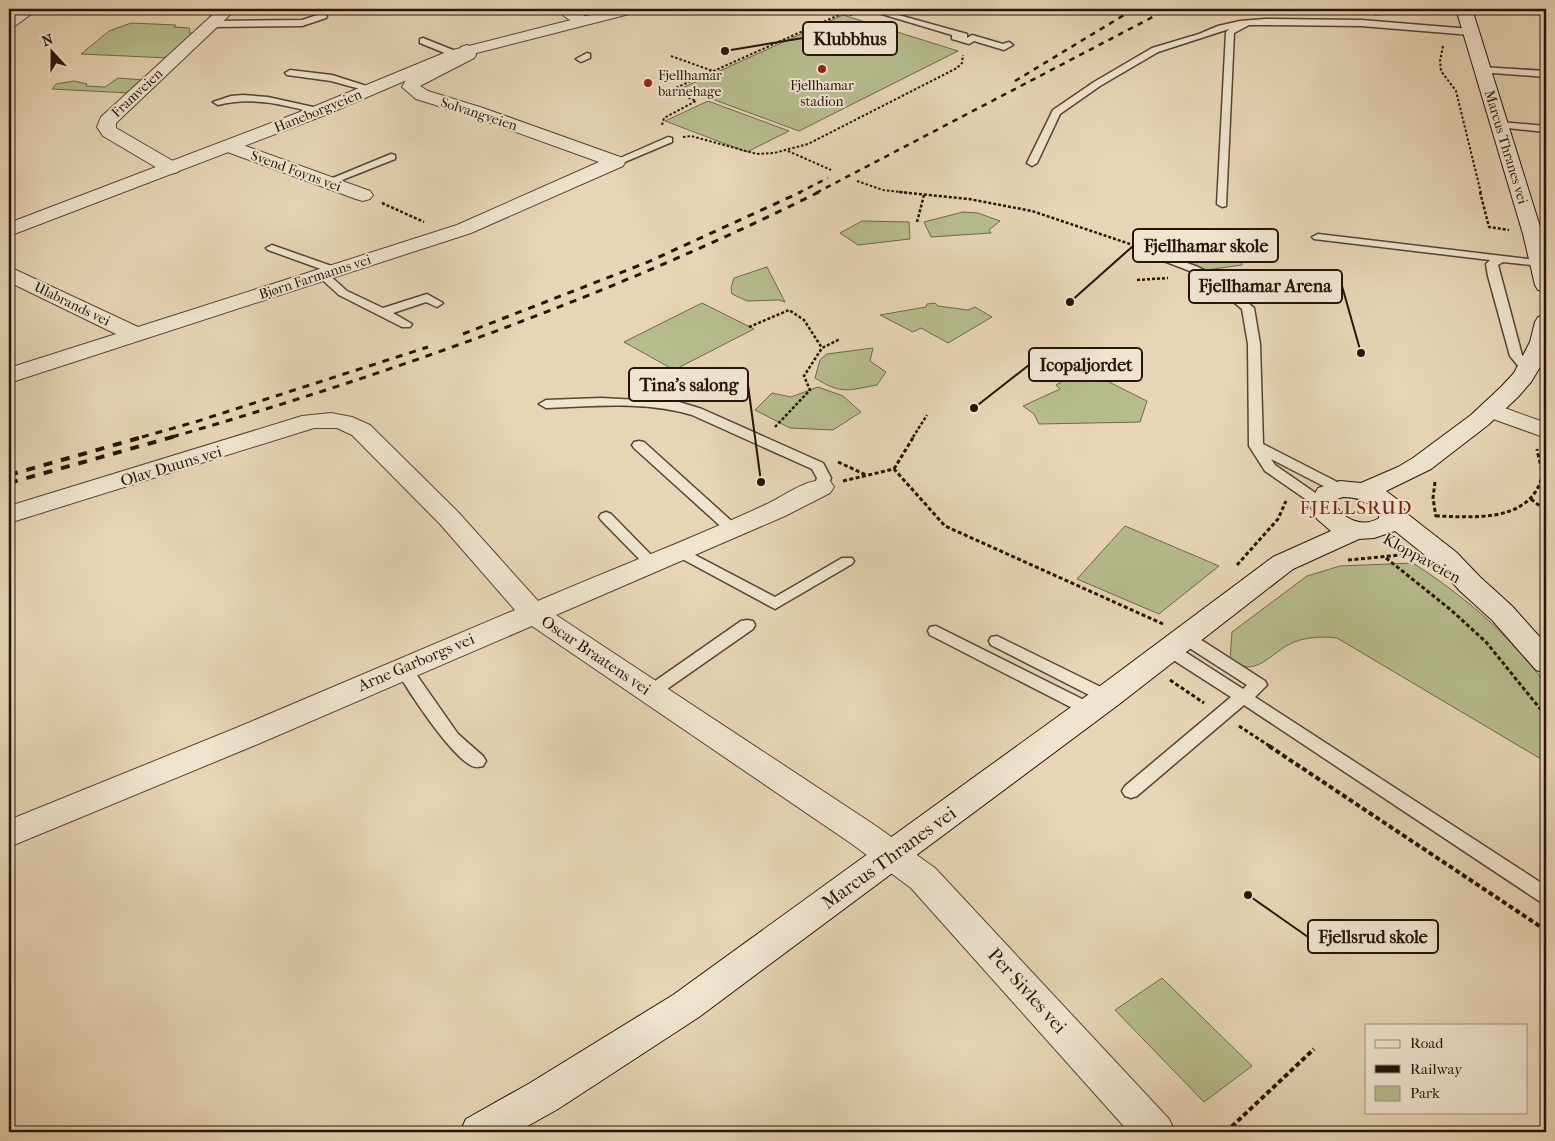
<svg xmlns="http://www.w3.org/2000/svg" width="1555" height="1141" viewBox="0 0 1555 1141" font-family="'IM FELL French Canon',serif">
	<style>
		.green { fill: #b6bd8d; stroke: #6e684c }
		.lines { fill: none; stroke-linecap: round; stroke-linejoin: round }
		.service-casing { stroke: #564436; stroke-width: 3 }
		.minor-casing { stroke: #564436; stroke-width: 2 }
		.tertiary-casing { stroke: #564436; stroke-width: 2 }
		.secondary-casing { stroke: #26140b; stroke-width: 2 }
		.path-far3 { stroke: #26140b; stroke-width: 2; stroke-dasharray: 2.5 2; stroke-linecap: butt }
		.path-far2 { stroke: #26140b; stroke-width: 2.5; stroke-dasharray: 3 2; stroke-linecap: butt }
		.path-far1 { stroke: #26140b; stroke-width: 3; stroke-dasharray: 4 2.5; stroke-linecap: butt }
		.path { stroke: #26140b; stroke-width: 4; stroke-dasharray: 5 3; stroke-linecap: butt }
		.service { fill: #f0e4cf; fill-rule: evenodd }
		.minor { fill: #f0e4cf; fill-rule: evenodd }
		.tertiary { fill: #f0e4cf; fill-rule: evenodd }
		.secondary { fill: #f0e4cf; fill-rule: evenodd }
		.rail-far2 { stroke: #26140b; stroke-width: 2.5; stroke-dasharray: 5.5 5.5; stroke-linecap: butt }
		.rail-far1 { stroke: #26140b; stroke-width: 3; stroke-dasharray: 7 7; stroke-linecap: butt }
		.rail { stroke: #26140b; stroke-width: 4; stroke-dasharray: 9 9; stroke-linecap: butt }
		.poi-dot { fill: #8f2418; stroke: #f0e4cf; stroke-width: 2 }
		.labels { text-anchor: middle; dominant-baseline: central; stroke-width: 4; stroke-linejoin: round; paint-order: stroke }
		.far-poi-label { font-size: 14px; fill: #26140b; stroke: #f0e4cf; text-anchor: start }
		.far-street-label { font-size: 14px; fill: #26140b; stroke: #f0e4cf }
		.street-label { font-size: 16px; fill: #26140b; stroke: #f0e4cf }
		.quarter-label { font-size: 19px; letter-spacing: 1px; fill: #7a1f14; stroke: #f0e4cf }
		.near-street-label { font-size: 19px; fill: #26140b; stroke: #f0e4cf }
		.leader { fill: none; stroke: #26140b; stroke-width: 2 }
		.callout-dot { fill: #26140b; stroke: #f0e4cf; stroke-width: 2 }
		.callout { fill: #f0e4cf; stroke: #26140b; stroke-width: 2 }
		.callout-label { font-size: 18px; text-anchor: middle; font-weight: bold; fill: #26140b }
	</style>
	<rect width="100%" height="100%" fill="#e8d5b5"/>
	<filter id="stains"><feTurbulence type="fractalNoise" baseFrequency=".004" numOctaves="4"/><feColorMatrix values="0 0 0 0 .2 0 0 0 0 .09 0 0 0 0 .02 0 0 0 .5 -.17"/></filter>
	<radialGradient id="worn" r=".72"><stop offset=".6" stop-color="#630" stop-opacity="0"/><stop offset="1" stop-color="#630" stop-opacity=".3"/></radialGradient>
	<g class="green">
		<polygon points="843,15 958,51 799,131 682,88"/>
		<polygon points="131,23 176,25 174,27 189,28 190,30 189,33 197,33 169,58 81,54 109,31"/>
		<polygon points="118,78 144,80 129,93 52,89 56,84 74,81 87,84 86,86 105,87"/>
		<polygon points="708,101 789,131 747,152 665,121"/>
		<polygon points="963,212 978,213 1000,221 989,230 991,233 931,237 924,222"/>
		<polygon points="862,221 909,222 910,239 858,245 840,233"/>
		<polygon points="1175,233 1240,237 1242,265 1207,270 1164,254 1174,252"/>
		<polygon points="767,267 785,302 779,300 747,301 732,294 731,288 734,278"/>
		<polygon points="702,303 754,329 674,370 624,342"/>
		<polygon points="935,303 938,306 968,310 975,307 992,317 948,343 921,328 913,332 880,315 926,307 927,304"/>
		<path d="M873,348L870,361L886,372L877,385C848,390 842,395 815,378L820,360L827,354Z"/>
		<polygon points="1093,369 1097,376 1147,401 1140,422 1039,424 1034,414 1023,406 1060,389 1056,385 1076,373"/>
		<polygon points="818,387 843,396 861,412 833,430 790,428 755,410 772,393 791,397"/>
		<polygon points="1125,526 1219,566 1159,614 1077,579"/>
		<path d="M1413,563C1453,589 1489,617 1520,653C1530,663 1540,674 1545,687C1548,694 1546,705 1546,713L1541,715L1546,722V762L1337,638C1322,636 1302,637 1288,645C1268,656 1255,678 1230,660L1232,632L1307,576L1340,566Z"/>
		<polygon points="1162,978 1252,1066 1204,1102 1115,1010"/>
	</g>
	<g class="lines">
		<g class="service-casing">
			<g id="service">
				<polygon points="865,9 877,9 967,34 967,38 972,35 1003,44 1009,42 1013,45 1004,50 974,41 969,44 952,39 952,35"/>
				<polygon points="1374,9 1425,9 1421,12 1375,14 1371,11"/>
				<polygon points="323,13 327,16 326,18 302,26 211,27 207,24 211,21 302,20"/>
				<polygon points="1265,19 1361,20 1471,29 1475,32 1471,35 1361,26 1265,25 1249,25 1234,33 1226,206 1222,207 1217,204 1226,32 1229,29 1158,52 1100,86 1060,114 1037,163 1032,166 1027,163 1053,110 1094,82 1152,48 1199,34 1218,26 1240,21"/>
				<polygon points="423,38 458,52 459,54 455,57 452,56 420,43 420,39"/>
				<polygon points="587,53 590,54 590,58 581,62 576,59"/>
				<polygon points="1482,67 1546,71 1546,77 1479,72 1477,70"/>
				<polygon points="290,70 332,75 376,89 371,92 331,81 287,75 285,73"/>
				<path d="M243,95L268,97L322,109L324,111L319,114C285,105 253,96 218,105L213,102L231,96Z"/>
				<polygon points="1500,122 1546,126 1546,132 1497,127 1495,125"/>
				<polygon points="668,137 672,138 672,142 620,164 612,164 611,162"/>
				<polygon points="391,154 395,155 395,159 332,184 328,185 323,182"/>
				<polygon points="1318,234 1545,261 1545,265 1541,266 1503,262 1498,265 1522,355 1534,370 1528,374 1524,373 1510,356 1488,276 1486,264 1490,260 1314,239 1312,237"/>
				<polygon points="272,245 340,269 342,271 340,273 332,273 268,250 266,248"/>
				<polygon points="1144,247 1198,267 1218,278 1254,308 1260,344 1263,444 1345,486 1347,489 1345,492 1335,492 1271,459 1275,465 1327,501 1329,504 1327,507 1317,507 1265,471 1249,446 1248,344 1242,309 1210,282 1190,271 1140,252 1138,250"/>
				<polygon points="323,272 327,273 347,291 383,308 427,294 443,303 437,307 426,302 393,313 412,324 410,327 402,327 339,295 317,275"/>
				<path d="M601,398L679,402L702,409L823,463L831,478L826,490H816L814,487L817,478L812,469L692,415C648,401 593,406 546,408L539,404L546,400Z"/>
				<polygon points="639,441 644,442 737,526 739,529 737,532 727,532 634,448 632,445 634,442"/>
				<polygon points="606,512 611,514 656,560 658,563 656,566 646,566 601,520 599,517 601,514"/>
				<polygon points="678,546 775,597 842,558 852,558 854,561 852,564 775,609 673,554 671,551 673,548"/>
				<polygon points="747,620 753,621 755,625 753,629 657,696 651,698 645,696 643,692 645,688 741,621"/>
				<polygon points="936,626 1096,706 1098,710 1096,714 1090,716 1084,714 930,635 928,631 930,627"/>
				<polygon points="1186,633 1192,634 1265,681 1267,685 1255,697 1546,886 1546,904 1539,901 1244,705 1137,796 1131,798 1125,796 1122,791 1125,786 1231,697 1164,654 1162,650 1164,646 1170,644 1176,646 1243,689 1247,685 1180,642 1178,638 1180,634"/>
				<polygon points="997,636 1113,693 1115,697 1113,701 1107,703 1101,701 991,645 989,641 991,637"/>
				<path d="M403,662L409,664L458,734L483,756L486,761L483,766C479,767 476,768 472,766C450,755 408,691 395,668L397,664Z"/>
			</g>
		</g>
		<g class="minor-casing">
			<g id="minor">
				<polygon points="20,9 38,9 15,26 9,28 9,16"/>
				<polygon points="219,9 236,9 116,123 116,128 178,164 180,168 178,172 171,174 164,172 103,136 97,127 101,117"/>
				<path d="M557,9H575L590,20L588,23C577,26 564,18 557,9Z"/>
				<polygon points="467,45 473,47 476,55 474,58 420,86 428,91 483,108 623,158 625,162 623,166 471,233 9,383 9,368 116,334 9,282 9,268 16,270 138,327 457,225 599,162 471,116 416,99 402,87 406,80 459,54 461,47"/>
				<polygon points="229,140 370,191 373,195 370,199 363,201 356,199 222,150 220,146 222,142"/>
				<polygon points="1491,403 1546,423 1546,438 1482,415 1479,410 1482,405"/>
				<path d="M331,413L352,417L370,425L458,512L538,601C614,568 692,539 767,504C786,495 809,476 830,481L834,487L830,493L785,516L556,615L876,826L935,868L1169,1119L1175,1132H1129L911,888L852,844L532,626L258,744L9,847V820L236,728L515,610L440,524L352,435L337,428H314L9,523V506L302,416Z"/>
			</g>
		</g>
		<g class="tertiary-casing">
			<polygon id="tertiary" points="614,9 640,9 637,12 461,57 325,115 9,236 9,223 313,107 449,51"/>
		</g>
		<g class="secondary-casing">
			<g id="secondary">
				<polygon points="1456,9 1472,9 1546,246 1546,291 1538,290 1535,285 1523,234"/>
				<path d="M1546,315V357L1531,382L1518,397L1488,425L1431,469L1386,491L1398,500L1406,513L1456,552L1480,577L1512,606L1546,644V673L1536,670L1492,620L1460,591L1436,564L1395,531L1374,538L1359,539L1293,569L1118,705L699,1017L558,1109L517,1132H460L466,1119L530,1083L673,995L1096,689L1273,557L1331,531L1317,519L1309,504L1318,488L1340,481L1361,483L1398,467L1413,458L1471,415L1501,387L1514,373L1530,342L1535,322L1538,317ZM1343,497C1358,497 1369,501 1379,511V518C1364,528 1343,520 1335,504L1337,499Z"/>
			</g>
		</g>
		<g class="path-far3">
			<polyline points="1443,46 1440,61 1441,71 1456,91 1481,193"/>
			<polyline points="671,56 713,71"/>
			<polyline points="662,125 664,118 696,101 671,90 841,14 854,15"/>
			<polyline points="683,137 691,136 757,154 774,153 808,144 957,68 962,63 963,55"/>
			<polyline points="788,151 831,170"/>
			<polyline points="857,181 883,190 910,193"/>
		</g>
		<g class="path-far2">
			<polyline points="899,192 969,199 1032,211 1130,244"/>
			<polyline points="1480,192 1489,227 1509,230"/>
			<polyline points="382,203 424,222"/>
			<polyline points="917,222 924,195"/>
			<polyline points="1137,280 1168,278"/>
			<polyline points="749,327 789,310 804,320 822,348"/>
			<polyline points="775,427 810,390 804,376 822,348 840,339"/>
			<polyline points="913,437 927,415"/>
		</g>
		<g class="path-far1">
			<polyline points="838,462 866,475"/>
			<polyline points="894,469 914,436"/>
			<polyline points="843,481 894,469 945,526 1163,624"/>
			<polyline points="1435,482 1433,498 1436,517"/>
			<polyline points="1531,499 1546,511"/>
			<path d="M1436,516C1472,517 1527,523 1541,480C1544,472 1538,457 1537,449"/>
			<polyline points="1386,558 1451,610 1486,642 1546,716"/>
			<polyline points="1348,560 1401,555"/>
			<polyline points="1237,565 1278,519 1286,501"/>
			<polyline points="1170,680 1204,703"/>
			<polyline points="1239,726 1271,747"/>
		</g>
		<g class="path">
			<polyline points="1269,746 1541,927"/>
			<polyline points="1226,1132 1314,1049"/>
		</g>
		<use href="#service" class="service"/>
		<use href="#minor" class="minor"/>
		<use href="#tertiary" class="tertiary"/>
		<use href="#secondary" class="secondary"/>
		<g class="rail-far2">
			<polyline points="1015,81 1134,9"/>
			<polyline points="798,193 828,178"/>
			<polyline points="816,193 1168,9"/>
		</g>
		<g class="rail-far1">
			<polyline points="463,334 648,262 801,192"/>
			<polyline points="142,437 195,422 428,347"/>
			<path d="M172,437C394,373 612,295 819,192"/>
		</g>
		<g class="rail">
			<polyline points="9,475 146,436"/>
			<polyline points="9,483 176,436"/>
		</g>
	</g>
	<g class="poi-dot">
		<circle cx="822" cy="69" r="5"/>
		<circle cx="648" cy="83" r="5"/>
	</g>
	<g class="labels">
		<g class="far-poi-label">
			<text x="658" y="75">Fjellhamar<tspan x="658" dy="16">barnehage</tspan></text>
			<text x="822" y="85" text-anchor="middle">Fjellhamar<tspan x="822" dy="16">stadion</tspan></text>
		</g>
		<g class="far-street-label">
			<text transform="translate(137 93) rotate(-43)">Framveien</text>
			<text transform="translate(318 111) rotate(-22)">Haneborgveien</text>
			<text transform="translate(479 114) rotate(18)">Solvangveien</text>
			<text transform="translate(1506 147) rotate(73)">Marcus Thranes vei</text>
			<text transform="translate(296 171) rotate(20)">Svend Foyns vei</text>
			<text transform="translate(315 277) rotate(-18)">Bjørn Farmanns vei</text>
			<text transform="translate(72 304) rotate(26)">Ulabrands vei</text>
		</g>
		<g class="street-label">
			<text transform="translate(171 466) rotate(-17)">Olav Duuns vei</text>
			<text transform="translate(1422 558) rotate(29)">Kloppaveien</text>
			<text transform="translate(596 655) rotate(34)">Oscar Braatens vei</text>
			<text transform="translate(416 662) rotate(-23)">Arne Garborgs vei</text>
		</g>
		<g class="quarter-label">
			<text x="1356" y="508">FJELLSRUD</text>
		</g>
		<g class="near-street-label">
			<text transform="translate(889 858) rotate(-36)">Marcus Thranes vei</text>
			<text transform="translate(1027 991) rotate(48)">Per Sivles vei</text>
		</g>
	</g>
	<path class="leader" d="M725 51L803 38M1070 302L1133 246M1361 353L1342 286M974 408L1029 365M761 482L748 385M1248 895L1308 937"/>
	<g class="callout-dot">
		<circle cx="725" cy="51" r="5"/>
		<circle cx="1070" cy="302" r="5"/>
		<circle cx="1361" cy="353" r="5"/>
		<circle cx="974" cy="408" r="5"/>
		<circle cx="761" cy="482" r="5"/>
		<circle cx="1248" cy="895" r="5"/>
	</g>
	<g class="callout">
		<rect x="803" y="22" width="94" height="33" rx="5"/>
		<rect x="1133" y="229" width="145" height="33" rx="5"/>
		<rect x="1189" y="270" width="153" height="33" rx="5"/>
		<rect x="1029" y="348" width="113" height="33" rx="5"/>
		<rect x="629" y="368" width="119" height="33" rx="5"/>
		<rect x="1308" y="920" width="130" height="33" rx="5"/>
	</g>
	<g class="callout-label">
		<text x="850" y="45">Klubbhus</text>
		<text x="1206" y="252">Fjellhamar skole</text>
		<text x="1265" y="292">Fjellhamar Arena</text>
		<text x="1086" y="371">Icopaljordet</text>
		<text x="689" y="391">Tina's salong</text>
		<text x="1373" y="943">Fjellsrud skole</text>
	</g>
	<rect width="1555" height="1141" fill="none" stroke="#e8d5b5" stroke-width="30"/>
	<rect x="10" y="10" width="1535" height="1121" fill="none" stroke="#26140b" stroke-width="2.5"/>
	<rect x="15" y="15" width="1525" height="1111" fill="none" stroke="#26140b"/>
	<rect x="1365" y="1024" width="162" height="90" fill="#f0e4cf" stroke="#9f9181"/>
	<rect x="1375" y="1040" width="25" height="8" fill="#f0e4cf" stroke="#9f9181"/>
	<text x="1410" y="1048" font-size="15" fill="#26140b">Road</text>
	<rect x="1375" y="1065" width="25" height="8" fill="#26140b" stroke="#9f9181"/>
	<text x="1410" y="1074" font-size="15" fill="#26140b">Railway</text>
	<rect x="1375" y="1086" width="25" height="15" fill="#b6bd8d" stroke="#9f9181"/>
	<text x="1410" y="1098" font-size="15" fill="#26140b">Park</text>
	<g transform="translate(52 52) rotate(339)" stroke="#f0e4cf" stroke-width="4" paint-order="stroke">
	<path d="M0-4L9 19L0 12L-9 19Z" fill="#26140b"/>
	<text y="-8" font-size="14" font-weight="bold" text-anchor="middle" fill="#26140b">N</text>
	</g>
	<rect width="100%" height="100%" filter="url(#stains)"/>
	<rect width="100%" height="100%" fill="url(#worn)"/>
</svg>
